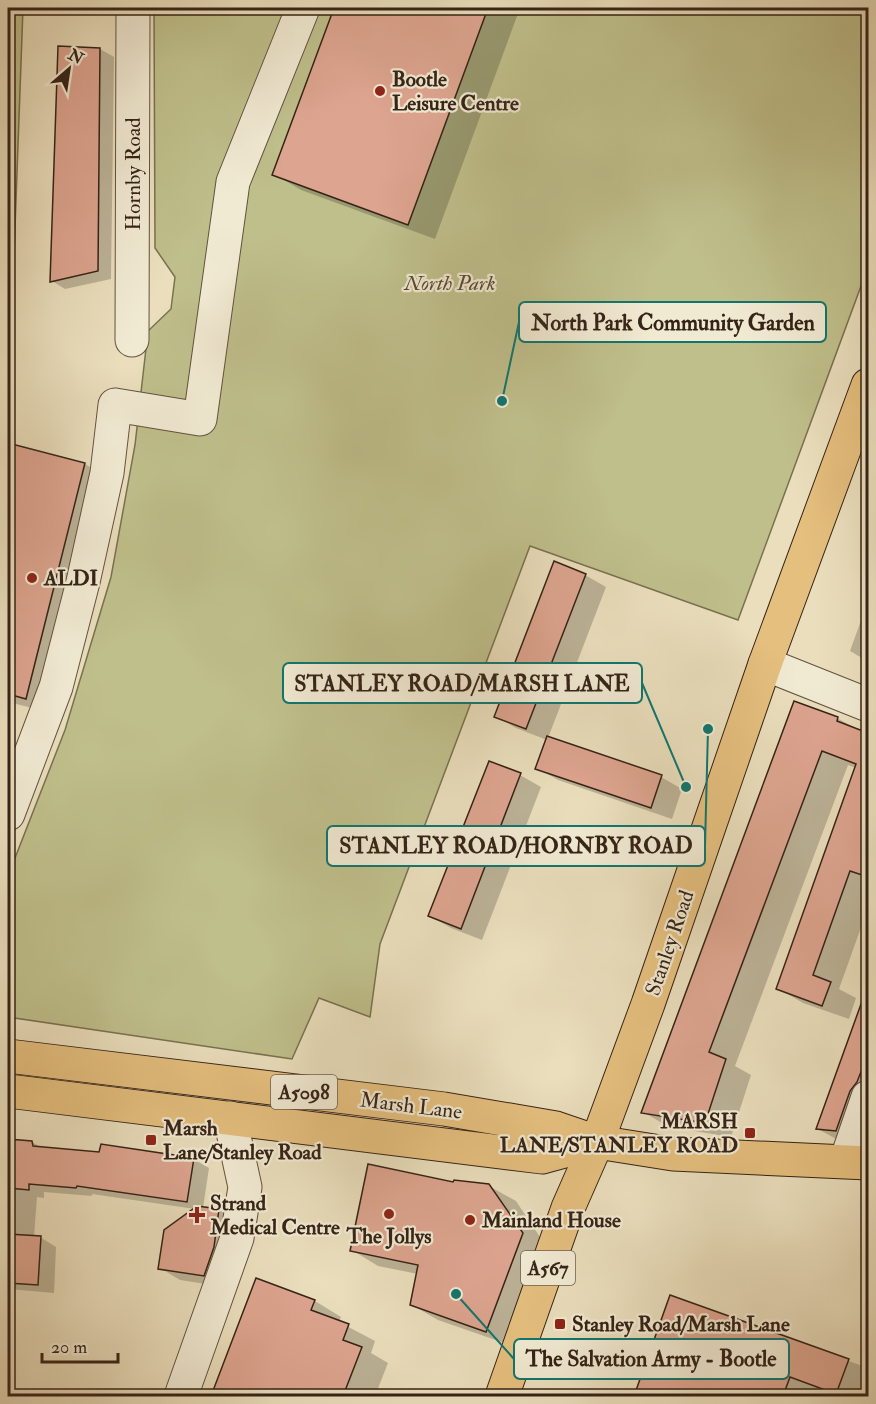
<svg xmlns="http://www.w3.org/2000/svg" width="876" height="1404" viewBox="0 0 876 1404" font-family="'IM FELL Double Pica',serif">
	<style>
		.green { fill: #bfbf8b; stroke: #7a7151; stroke-width: 1.5 }
		.shadow { fill: #0003 }
		.building { fill: #dda48f; stroke: #352317; stroke-width: 1.5 }
		.lines { fill: none; stroke-linecap: round; stroke-linejoin: round }
		.minor-casing { stroke: #625240; stroke-width: 35 }
		.major-casing { stroke: #352317; stroke-width: 35 }
		.minor { stroke: #f1ead3; stroke-width: 33 }
		.major { stroke: #e5bf7e; stroke-width: 33 }
		.poi-dot { fill: #8f2418; stroke: #f1ead3; stroke-width: 2 }
		.labels { text-anchor: middle; dominant-baseline: central; stroke-width: 4.5; stroke-linejoin: round; paint-order: stroke }
		.shield { fill: #f1ead3; stroke: #6d5f4f; stroke-width: 1.5 }
		.shield-label { font-size: 20px; font-weight: bold; fill: #352317 }
		.poi-label { font-size: 21px; font-weight: bold; fill: #352317; stroke: #f1ead3; text-anchor: start }
		.street-label { font-size: 21px; fill: #352317; stroke: #f1ead3 }
		.park-label { font-size: 21px; font-style: italic; fill: #584a34; stroke: #f1ead3 }
		.leader { fill: none; stroke: #0f766e; stroke-width: 2 }
		.callout-dot { fill: #0f766e; stroke: #f1ead3; stroke-width: 2 }
		.callout { fill: #f1ead3; stroke: #0f766e; stroke-width: 2 }
		.callout-label { font-size: 22px; text-anchor: middle; font-weight: bold; fill: #352317 }
	</style>
	<rect width="100%" height="100%" fill="#eadebc"/>
	<filter id="stains"><feTurbulence type="fractalNoise" baseFrequency=".00333" numOctaves="4"/><feColorMatrix values="0 0 0 0 .2 0 0 0 0 .09 0 0 0 0 .02 0 0 0 .5 -.17"/></filter>
	<radialGradient id="worn" r=".72"><stop offset=".6" stop-color="#630" stop-opacity="0"/><stop offset="1" stop-color="#630" stop-opacity=".3"/></radialGradient>
	<g class="green">
		<polygon points="8,8 23,8 12,310 8,325"/>
		<polygon points="154,8 868,8 868,267 738,620 530,546 380,944 370,1017 319,998 292,1059 8,1017 8,876 65,730 111,577 135,445 148,331 171,309 175,277 155,248"/>
	</g>
	<g class="shadow">
		<polygon points="336,8 520,8 435,239 301,190 274,174"/>
		<polygon points="100,49 114,57 111,279 65,289 52,281"/>
		<polygon points="8,445 85,464 111,479 53,713 8,702"/>
		<polygon points="585,575 606,587 548,738 661,777 682,789 672,819 558,780 537,768 547,740 516,728 495,716"/>
		<polygon points="864,612 868,613 868,678 862,674 867,661 850,651"/>
		<polygon points="837,718 868,735 868,908 839,989 856,998 849,1019 803,1003 777,988 856,768 848,765 735,1066 751,1075 731,1137 669,1127 643,1112"/>
		<polygon points="520,775 541,787 482,940 451,928 430,916"/>
		<polygon points="859,1014 868,1018 868,1110 838,1140 818,1129"/>
		<polygon points="8,1141 32,1142 42,1148 193,1159 209,1168 203,1208 219,1210 240,1222 225,1287 180,1280 160,1268 195,1209 92,1194 92,1196 44,1192 44,1198 37,1197 34,1237 40,1237 56,1247 54,1293 8,1289"/>
		<polygon points="454,1183 489,1186 516,1201 548,1249 513,1346 438,1320 412,1305 418,1274 378,1266 352,1250"/>
		<polygon points="257,1280 315,1301 341,1317 339,1322 375,1341 371,1353 388,1363 375,1396 213,1396"/>
		<polygon points="671,1297 868,1368 868,1396 635,1396"/>
	</g>
	<g class="building">
		<polygon points="334,8 488,8 408,225 272,175"/>
		<polygon points="58,46 100,48 98,271 50,282"/>
		<polygon points="8,443 85,463 26,699 8,694"/>
		<polygon points="554,561 586,574 526,729 494,717"/>
		<polygon points="794,701 838,717 837,721 868,733 868,877 850,871 813,975 831,982 822,1006 776,989 856,764 822,751 709,1052 726,1059 705,1123 641,1113"/>
		<polygon points="547,736 662,775 651,808 535,769"/>
		<polygon points="489,761 521,773 461,929 428,916"/>
		<polygon points="865,993 868,994 868,1050 866,1059 857,1082 850,1091 836,1131 816,1129"/>
		<polygon points="8,1139 32,1141 33,1146 99,1152 101,1144 194,1158 187,1202 77,1186 76,1188 29,1184 29,1190 8,1188"/>
		<polygon points="368,1164 453,1182 454,1180 489,1184 523,1233 486,1332 410,1305 418,1265 350,1251"/>
		<polygon points="197,1206 219,1209 214,1247 204,1276 158,1269 164,1230"/>
		<polygon points="8,1234 41,1236 38,1285 8,1283"/>
		<polygon points="256,1278 315,1300 311,1310 349,1324 343,1340 362,1347 343,1396 211,1396"/>
		<polygon points="670,1295 849,1359 836,1394 790,1377 783,1396 634,1396"/>
	</g>
	<g class="lines">
		<g class="minor-casing">
			<g id="minor">
				<polyline points="132,340 133,8"/>
				<polyline points="765,664 868,705"/>
				<polyline points="8,814 56,687 83,582 107,473 115,405 200,419 233,182 303,8"/>
				<polyline points="846,1161 868,1097"/>
				<polyline points="181,1396 237,1238 245,1187 230,1118"/>
			</g>
		</g>
		<g class="major-casing">
			<g id="major">
				<polyline points="8,1056 444,1109 556,1128 597,1142 673,1154 868,1163"/>
				<polyline points="8,1091 542,1157 597,1142"/>
				<polyline points="502,1396 568,1208 597,1142 648,1004 765,664 868,385"/>
			</g>
		</g>
		<use href="#minor" class="minor"/>
		<use href="#major" class="major"/>
	</g>
	<g class="poi-dot">
		<circle cx="380" cy="91" r="6"/>
		<circle cx="32" cy="578" r="6"/>
		<rect x="744" y="1127" width="12" height="12" rx="3"/>
		<rect x="145" y="1134" width="12" height="12" rx="3"/>
		<circle cx="389" cy="1214" r="6"/>
		<path d="M194 1206h6v6h6v6h-6v6h-6v-6h-6v-6h6z"/>
		<circle cx="470" cy="1220" r="6"/>
		<rect x="554" y="1318" width="12" height="12" rx="3"/>
	</g>
	<g class="labels">
		<g class="shield">
			<rect x="271" y="1075" width="66" height="34" rx="4.5"/>
			<rect x="521" y="1251" width="54" height="34" rx="4.5"/>
		</g>
		<g class="shield-label">
			<text x="304" y="1092">A5098</text>
			<text x="548" y="1268">A567</text>
		</g>
		<g class="poi-label">
			<text x="392" y="79">Bootle<tspan x="392" dy="24">Leisure Centre</tspan></text>
			<text x="44" y="578">ALDI</text>
			<text x="738" y="1121" text-anchor="end">MARSH<tspan x="738" dy="24">LANE/STANLEY ROAD</tspan></text>
			<text x="163" y="1128">Marsh<tspan x="163" dy="24">Lane/Stanley Road</tspan></text>
			<text x="210" y="1203">Strand<tspan x="210" dy="24">Medical Centre</tspan></text>
			<text x="482" y="1220">Mainland House</text>
			<text x="389" y="1236" text-anchor="middle">The Jollys</text>
			<text x="572" y="1324">Stanley Road/Marsh Lane</text>
		</g>
		<g class="street-label">
			<text transform="translate(133 174) rotate(-90)">Hornby Road</text>
			<text transform="translate(670 943) rotate(-71)">Stanley Road</text>
			<text transform="translate(411 1106) rotate(7)">Marsh Lane</text>
		</g>
		<g class="park-label">
			<text x="450" y="283">North Park</text>
		</g>
	</g>
	<path class="leader" d="M502 401L519 322M686 787L642 683M708 729L705 846M456 1294L514 1359"/>
	<g class="callout-dot">
		<circle cx="502" cy="401" r="6"/>
		<circle cx="686" cy="787" r="6"/>
		<circle cx="708" cy="729" r="6"/>
		<circle cx="456" cy="1294" r="6"/>
	</g>
	<g class="callout">
		<rect x="519" y="302" width="307" height="40" rx="6"/>
		<rect x="283" y="663" width="359" height="40" rx="6"/>
		<rect x="327" y="826" width="378" height="40" rx="6"/>
		<rect x="514" y="1339" width="275" height="40" rx="6"/>
	</g>
	<g class="callout-label">
		<text x="673" y="330">North Park Community Garden</text>
		<text x="462" y="691">STANLEY ROAD/MARSH LANE</text>
		<text x="516" y="853">STANLEY ROAD/HORNBY ROAD</text>
		<text x="651" y="1366">The Salvation Army - Bootle</text>
	</g>
	<rect width="876" height="1404" fill="none" stroke="#eadebc" stroke-width="30"/>
	<rect x="9" y="9" width="858" height="1386" fill="none" stroke="#352317" stroke-width="3"/>
	<rect x="15" y="15" width="846" height="1374" fill="none" stroke="#352317" stroke-width="1.5"/>
	<g transform="translate(69 69) rotate(29)" stroke="#f1ead3" stroke-width="4.5" paint-order="stroke">
	<path d="M0-4.5L10 22L0 15L-10 22Z" fill="#352317"/>
	<text y="-9" font-size="16" font-weight="bold" text-anchor="middle" fill="#352317">N</text>
	</g>
	<path d="M42 1353v9h76v-9" fill="none" stroke="#352317" stroke-width="3"/>
	<text x="51" y="1353" font-size="18" fill="#352317" stroke="#f1ead3" stroke-width="4.5" paint-order="stroke">20 m</text>
	<rect width="100%" height="100%" filter="url(#stains)"/>
	<rect width="100%" height="100%" fill="url(#worn)"/>
</svg>
